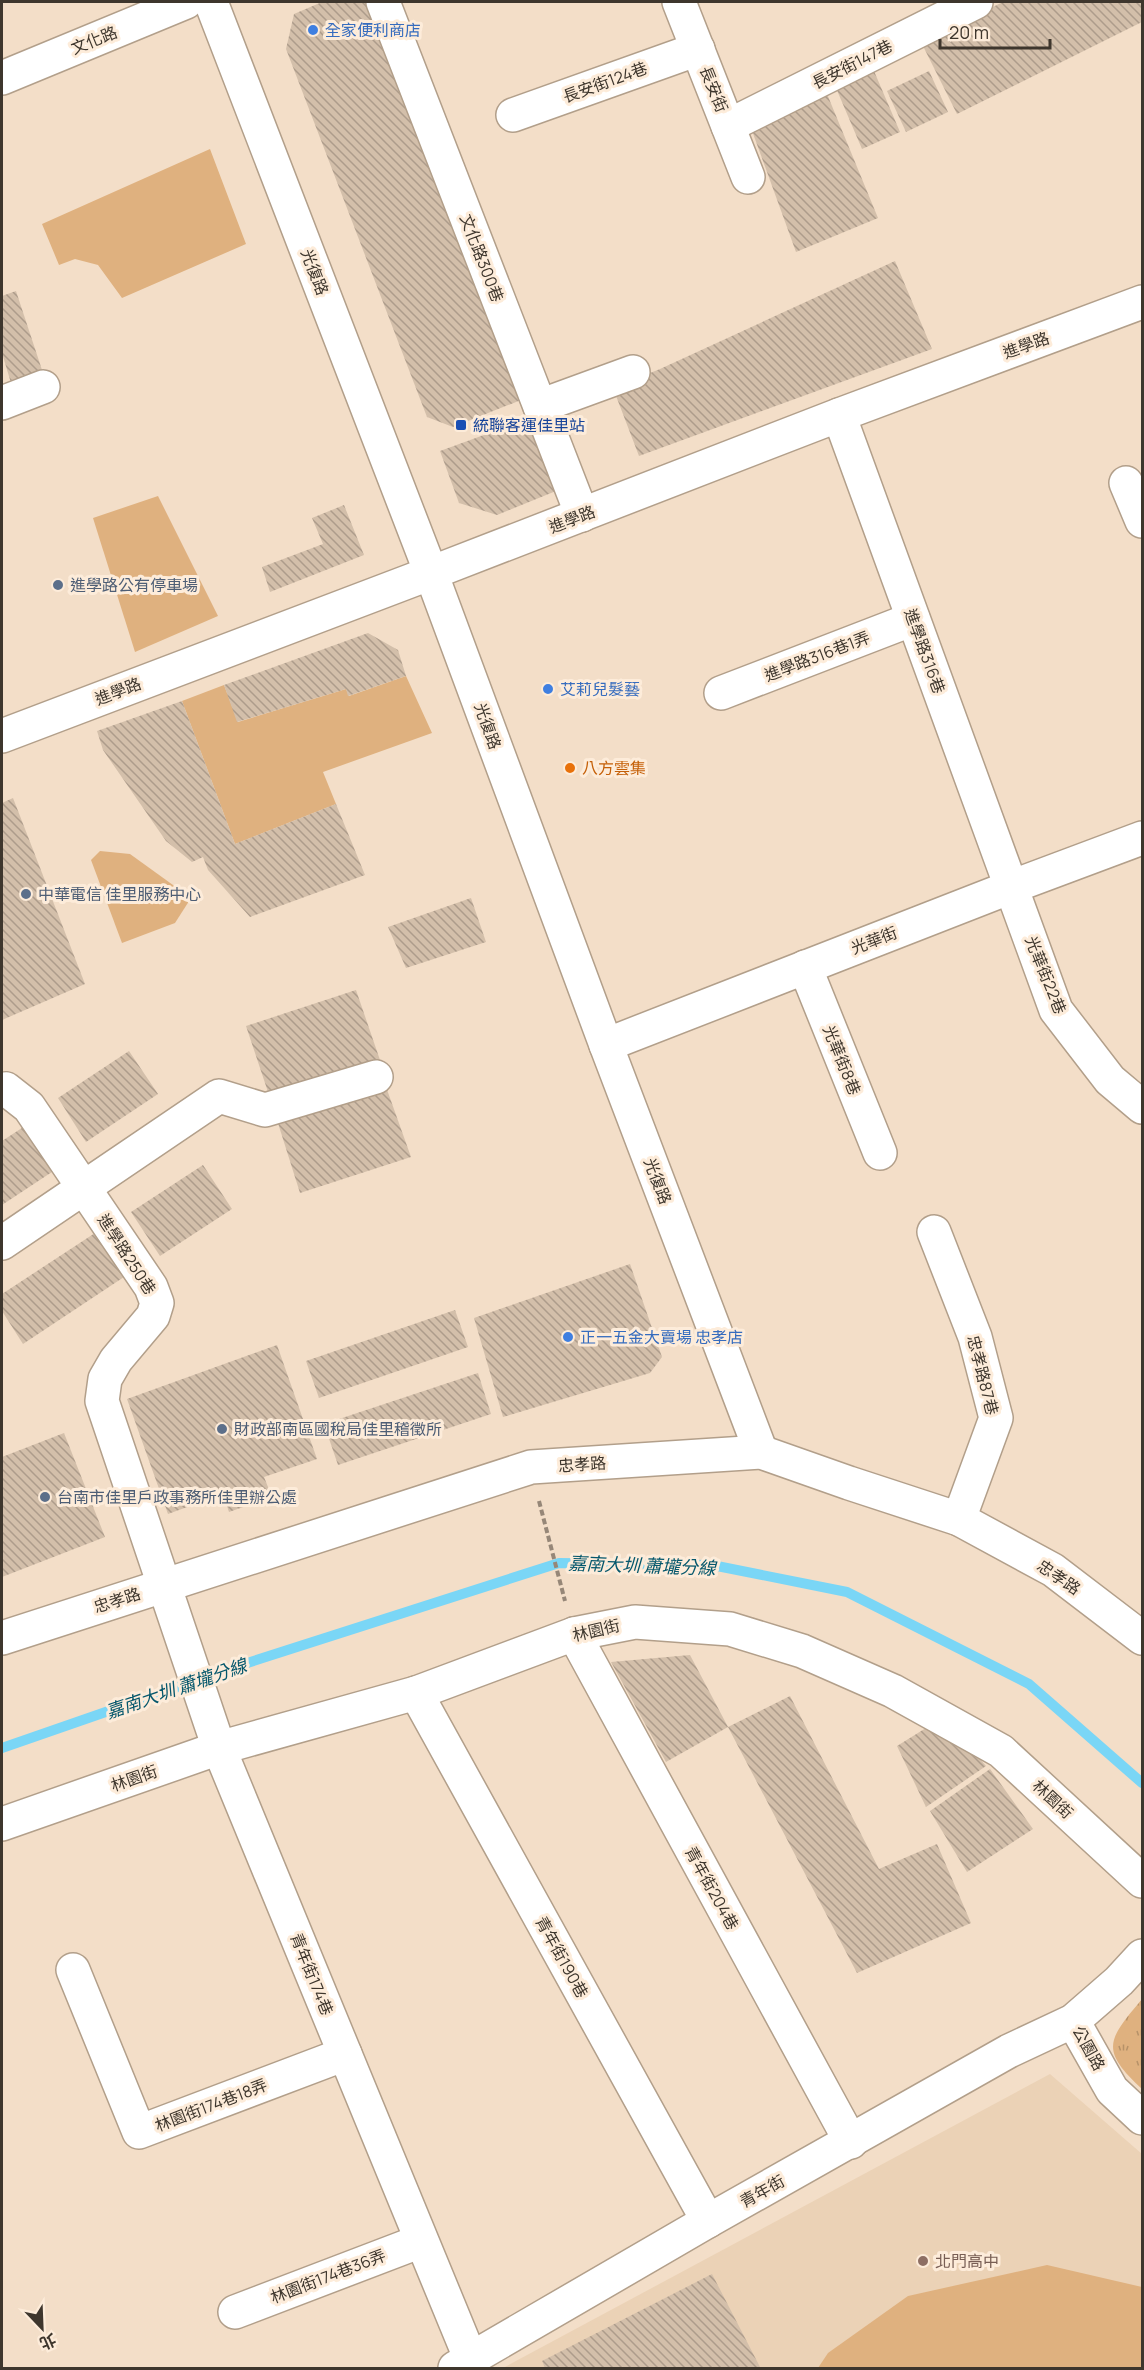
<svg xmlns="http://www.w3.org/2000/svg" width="1144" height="2370" viewBox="0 0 1144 2370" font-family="Manrope,'Noto Sans TC',sans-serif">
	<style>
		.built { fill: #ebd2b6 }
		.green { fill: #dfb17f }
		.park { fill: url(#park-tufts) }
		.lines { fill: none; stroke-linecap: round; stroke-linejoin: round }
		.stream { stroke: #7ad6f6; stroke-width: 10 }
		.building { fill: url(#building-back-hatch) }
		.minor-casing { stroke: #b29f8a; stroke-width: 36 }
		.path { stroke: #968778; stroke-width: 4; stroke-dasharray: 6 3; stroke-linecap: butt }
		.minor { stroke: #fff; stroke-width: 33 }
		.shop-dot { fill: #3f7fe0; stroke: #fdecda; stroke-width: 2 }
		.transit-dot { fill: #1a4fb4; stroke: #fdecda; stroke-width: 2 }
		.service-dot { fill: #5c6f8a; stroke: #fdecda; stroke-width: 2 }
		.food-dot { fill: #e8710a; stroke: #fdecda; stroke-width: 2 }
		.education-dot { fill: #8d6e63; stroke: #fdecda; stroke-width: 2 }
		.labels { text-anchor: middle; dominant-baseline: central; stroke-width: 6; stroke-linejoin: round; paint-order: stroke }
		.shop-label { font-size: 16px; fill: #366cbe; stroke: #fdecda; text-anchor: start }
		.street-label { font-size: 16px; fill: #3e362d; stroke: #fdecda }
		.transit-label { font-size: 16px; fill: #164399; stroke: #fdecda; text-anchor: start }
		.service-label { font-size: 16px; fill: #4e5e75; stroke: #fdecda; text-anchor: start }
		.food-label { font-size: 16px; fill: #c56008; stroke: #fdecda; text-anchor: start }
		.education-label { font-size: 16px; fill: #785e54; stroke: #fdecda; text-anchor: start }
		.water-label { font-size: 18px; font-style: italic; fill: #05576c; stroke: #fdecda }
	</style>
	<defs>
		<pattern id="park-tufts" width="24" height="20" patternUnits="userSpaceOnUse" patternTransform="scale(1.5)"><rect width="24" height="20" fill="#dfb17f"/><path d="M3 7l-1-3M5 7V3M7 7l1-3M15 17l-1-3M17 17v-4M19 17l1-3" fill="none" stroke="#b69168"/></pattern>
		<pattern id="building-back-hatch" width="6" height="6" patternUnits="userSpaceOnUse" patternTransform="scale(1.5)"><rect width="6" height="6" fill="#d3bfaa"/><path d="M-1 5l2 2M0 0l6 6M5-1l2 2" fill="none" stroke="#ad9c8b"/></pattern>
	</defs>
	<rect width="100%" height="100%" fill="#f3dec8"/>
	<polygon class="built" points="1050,2074 1142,2154 1142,2368 503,2368"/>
	<g class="green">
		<polygon points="210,149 246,244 122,298 98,265 75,259 59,265 42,224"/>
		<polygon points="158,496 218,616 135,652 93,518"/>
		<polygon points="406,676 432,733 323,772 336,804 235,844 182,701 224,685 238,722 346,689 349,696"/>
		<polygon points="100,851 130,854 191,898 175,923 122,943 91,860"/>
		<polygon points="1047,2265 1142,2287 1142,2368 818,2368 828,2353 908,2296"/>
	</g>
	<path class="park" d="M1142,1999V2089C1099,2049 1108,2040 1142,1999Z"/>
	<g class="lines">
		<polyline class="stream" points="2,1748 241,1665 559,1563 712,1565 847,1592 1029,1684 1142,1783"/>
	</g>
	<g class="building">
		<polygon points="322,2 371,2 521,400 453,427 427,417 286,49 294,14"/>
		<polygon points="1003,2 1142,2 1142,22 957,114 921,42"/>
		<polygon points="874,71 900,132 862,149 836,88"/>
		<polygon points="929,71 948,112 906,132 887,91"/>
		<polygon points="825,89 878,218 796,252 751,128"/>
		<polygon points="895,261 932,349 639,456 613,388 660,369"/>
		<polygon points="16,291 43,373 11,383 2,353 2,296"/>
		<polygon points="528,419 556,491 497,515 459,503 440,451"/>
		<polygon points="344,505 364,555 270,592 262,567 323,544 312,518"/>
		<polygon points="368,633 398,650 406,676 348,696 346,689 237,722 224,685"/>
		<polygon points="182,701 235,844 336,804 365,875 250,917 208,870 203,857 192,862 166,841 103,750 97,731"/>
		<polygon points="13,798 85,984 2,1020 2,803"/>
		<polygon points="471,898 486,942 406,968 388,927"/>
		<polygon points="356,990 381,1063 269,1095 246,1026"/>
		<polygon points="129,1051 158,1094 86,1142 58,1098"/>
		<polygon points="385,1084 411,1157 300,1193 277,1120"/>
		<polygon points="28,1124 58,1168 2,1205 2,1141"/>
		<polygon points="203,1165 232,1209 160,1256 131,1212"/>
		<polygon points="95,1233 124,1277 23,1344 2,1311 2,1294"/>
		<polygon points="630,1264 662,1357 650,1373 503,1417 474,1318"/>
		<polygon points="455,1310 468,1347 319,1398 306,1361"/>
		<polygon points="277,1345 317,1459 264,1477 272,1497 229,1512 223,1494 168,1514 127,1399"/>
		<polygon points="478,1373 491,1414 338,1465 324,1424"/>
		<polygon points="64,1433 105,1537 2,1577 2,1457"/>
		<polygon points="690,1655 728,1727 666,1762 611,1662"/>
		<polygon points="790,1696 879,1869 937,1844 971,1923 857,1973 728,1727"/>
		<polygon points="934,1723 964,1741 986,1766 926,1807 897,1746"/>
		<polygon points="990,1769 1033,1829 967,1872 930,1811"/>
		<polygon points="712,2274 760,2367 757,2368 545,2368 542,2361"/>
	</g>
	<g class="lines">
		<g class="minor-casing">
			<g id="minor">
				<polyline points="211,2 431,573 606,1045 761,1452"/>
				<polyline points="383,2 582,515"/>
				<polyline points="679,2 748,177"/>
				<polyline points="2,78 186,2"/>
				<polyline points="513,115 698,49"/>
				<polyline points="728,126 976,2"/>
				<polyline points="2,403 43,387"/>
				<polyline points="540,406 633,372"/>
				<polyline points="839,415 1056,1010 1110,1080 1142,1107"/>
				<polyline points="1126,483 1142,521"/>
				<polyline points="721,693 913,619"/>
				<polyline points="2,736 431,573 839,415 1142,302"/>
				<polyline points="805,967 880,1153"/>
				<polyline points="606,1045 1011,887 1142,838"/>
				<polyline points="2,1091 6,1089 29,1107 151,1287 157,1303 153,1316 116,1360 105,1379 102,1401 219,1748 471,2360"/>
				<polyline points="934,1232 975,1337 996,1418 959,1519"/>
				<polyline points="2,1243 219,1096 265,1110 376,1077"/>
				<polyline points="574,1634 851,2142"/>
				<polyline points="2,1638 531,1467 761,1452 849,1483 959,1519 1053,1570 1142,1638"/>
				<polyline points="416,1693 708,2221"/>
				<polyline points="2,1824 219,1748 416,1693 574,1634 635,1622 730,1629 802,1651 893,1691 1001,1751 1142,1881"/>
				<polyline points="73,1970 139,2132 345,2054"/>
				<polyline points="1073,2021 1112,2090 1142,2118"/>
				<polyline points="235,2312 421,2241"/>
				<polyline points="455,2368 708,2221 1009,2051 1073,2021 1119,1981 1142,1956"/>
			</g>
		</g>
		<polyline class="path" points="539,1501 565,1601"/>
		<use href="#minor" class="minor"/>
	</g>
	<g class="shop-dot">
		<circle cx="313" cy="30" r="6"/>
		<circle cx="548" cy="689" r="6"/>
		<circle cx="568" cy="1337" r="6"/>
	</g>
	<rect class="transit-dot" x="455" y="419" width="12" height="12" rx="3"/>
	<g class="service-dot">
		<circle cx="58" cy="585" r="6"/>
		<circle cx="26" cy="894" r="6"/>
		<circle cx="222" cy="1429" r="6"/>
		<circle cx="45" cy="1497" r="6"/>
	</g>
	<circle class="food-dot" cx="570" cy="768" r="6"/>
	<circle class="education-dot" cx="923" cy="2261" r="6"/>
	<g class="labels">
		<g class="shop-label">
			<text x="325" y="30">全家便利商店</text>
			<text x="560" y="689">艾莉兒髮藝</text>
			<text x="580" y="1337">正一五金大賣場 忠孝店</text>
		</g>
		<g class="street-label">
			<text transform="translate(94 40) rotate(-22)">文化路</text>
			<text transform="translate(852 64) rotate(-27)">長安街147巷</text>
			<text transform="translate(605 82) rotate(-20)">長安街124巷</text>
			<text transform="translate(714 89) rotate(68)">長安街</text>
			<text transform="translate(482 258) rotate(69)">文化路300巷</text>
			<text transform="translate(315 272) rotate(69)">光復路</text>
			<text transform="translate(1026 345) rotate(-20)">進學路</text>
			<text transform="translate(572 519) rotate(-21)">進學路</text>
			<text transform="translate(925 651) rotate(70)">進學路316巷</text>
			<text transform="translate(817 656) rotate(-21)">進學路316巷1弄</text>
			<text transform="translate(118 691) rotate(-21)">進學路</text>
			<text transform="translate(488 726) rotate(70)">光復路</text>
			<text transform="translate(874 940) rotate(-21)">光華街</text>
			<text transform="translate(1046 975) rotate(68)">光華街22巷</text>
			<text transform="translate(842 1060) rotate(68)">光華街8巷</text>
			<text transform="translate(658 1181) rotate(69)">光復路</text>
			<text transform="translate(127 1254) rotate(57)">進學路250巷</text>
			<text transform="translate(983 1375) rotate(76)">忠孝路87巷</text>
			<text transform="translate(582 1464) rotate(-4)">忠孝路</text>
			<text transform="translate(1059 1577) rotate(34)">忠孝路</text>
			<text transform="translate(117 1600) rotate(-18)">忠孝路</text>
			<text transform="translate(596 1630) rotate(-13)">林園街</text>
			<text transform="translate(134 1778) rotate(-19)">林園街</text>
			<text transform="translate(1053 1799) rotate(43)">林園街</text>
			<text transform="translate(712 1888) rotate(61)">青年街204巷</text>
			<text transform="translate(562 1957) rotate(61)">青年街190巷</text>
			<text transform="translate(312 1974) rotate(68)">青年街174巷</text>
			<text transform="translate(1089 2048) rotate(61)">公園路</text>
			<text transform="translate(211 2105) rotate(-21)">林園街174巷18弄</text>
			<text transform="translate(762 2191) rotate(-29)">青年街</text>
			<text transform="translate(328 2276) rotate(-21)">林園街174巷36弄</text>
		</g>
		<g class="transit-label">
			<text x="473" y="425">統聯客運佳里站</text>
		</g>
		<g class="service-label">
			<text x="70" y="585">進學路公有停車場</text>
			<text x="38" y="894">中華電信 佳里服務中心</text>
			<text x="234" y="1429">財政部南區國稅局佳里稽徵所</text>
			<text x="57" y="1497">台南市佳里戶政事務所佳里辦公處</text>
		</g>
		<g class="food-label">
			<text x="582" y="768">八方雲集</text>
		</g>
		<g class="education-label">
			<text x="935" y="2261">北門高中</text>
		</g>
		<g class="water-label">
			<text transform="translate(642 1565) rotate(2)">嘉南大圳 蕭壠分線</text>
			<text transform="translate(176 1688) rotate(-19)">嘉南大圳 蕭壠分線</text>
		</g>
	</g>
	<rect width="1144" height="2370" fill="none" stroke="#3e362d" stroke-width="6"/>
	<g transform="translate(42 2328) rotate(157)" stroke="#fdecda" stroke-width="4.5" paint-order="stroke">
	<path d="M0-4.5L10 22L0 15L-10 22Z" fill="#3e362d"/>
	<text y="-9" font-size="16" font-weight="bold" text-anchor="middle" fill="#3e362d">北</text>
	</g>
	<path d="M940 39v9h110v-9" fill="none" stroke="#3e362d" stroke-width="3"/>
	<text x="949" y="39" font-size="18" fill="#3e362d" stroke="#fdecda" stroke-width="4.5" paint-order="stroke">20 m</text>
</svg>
